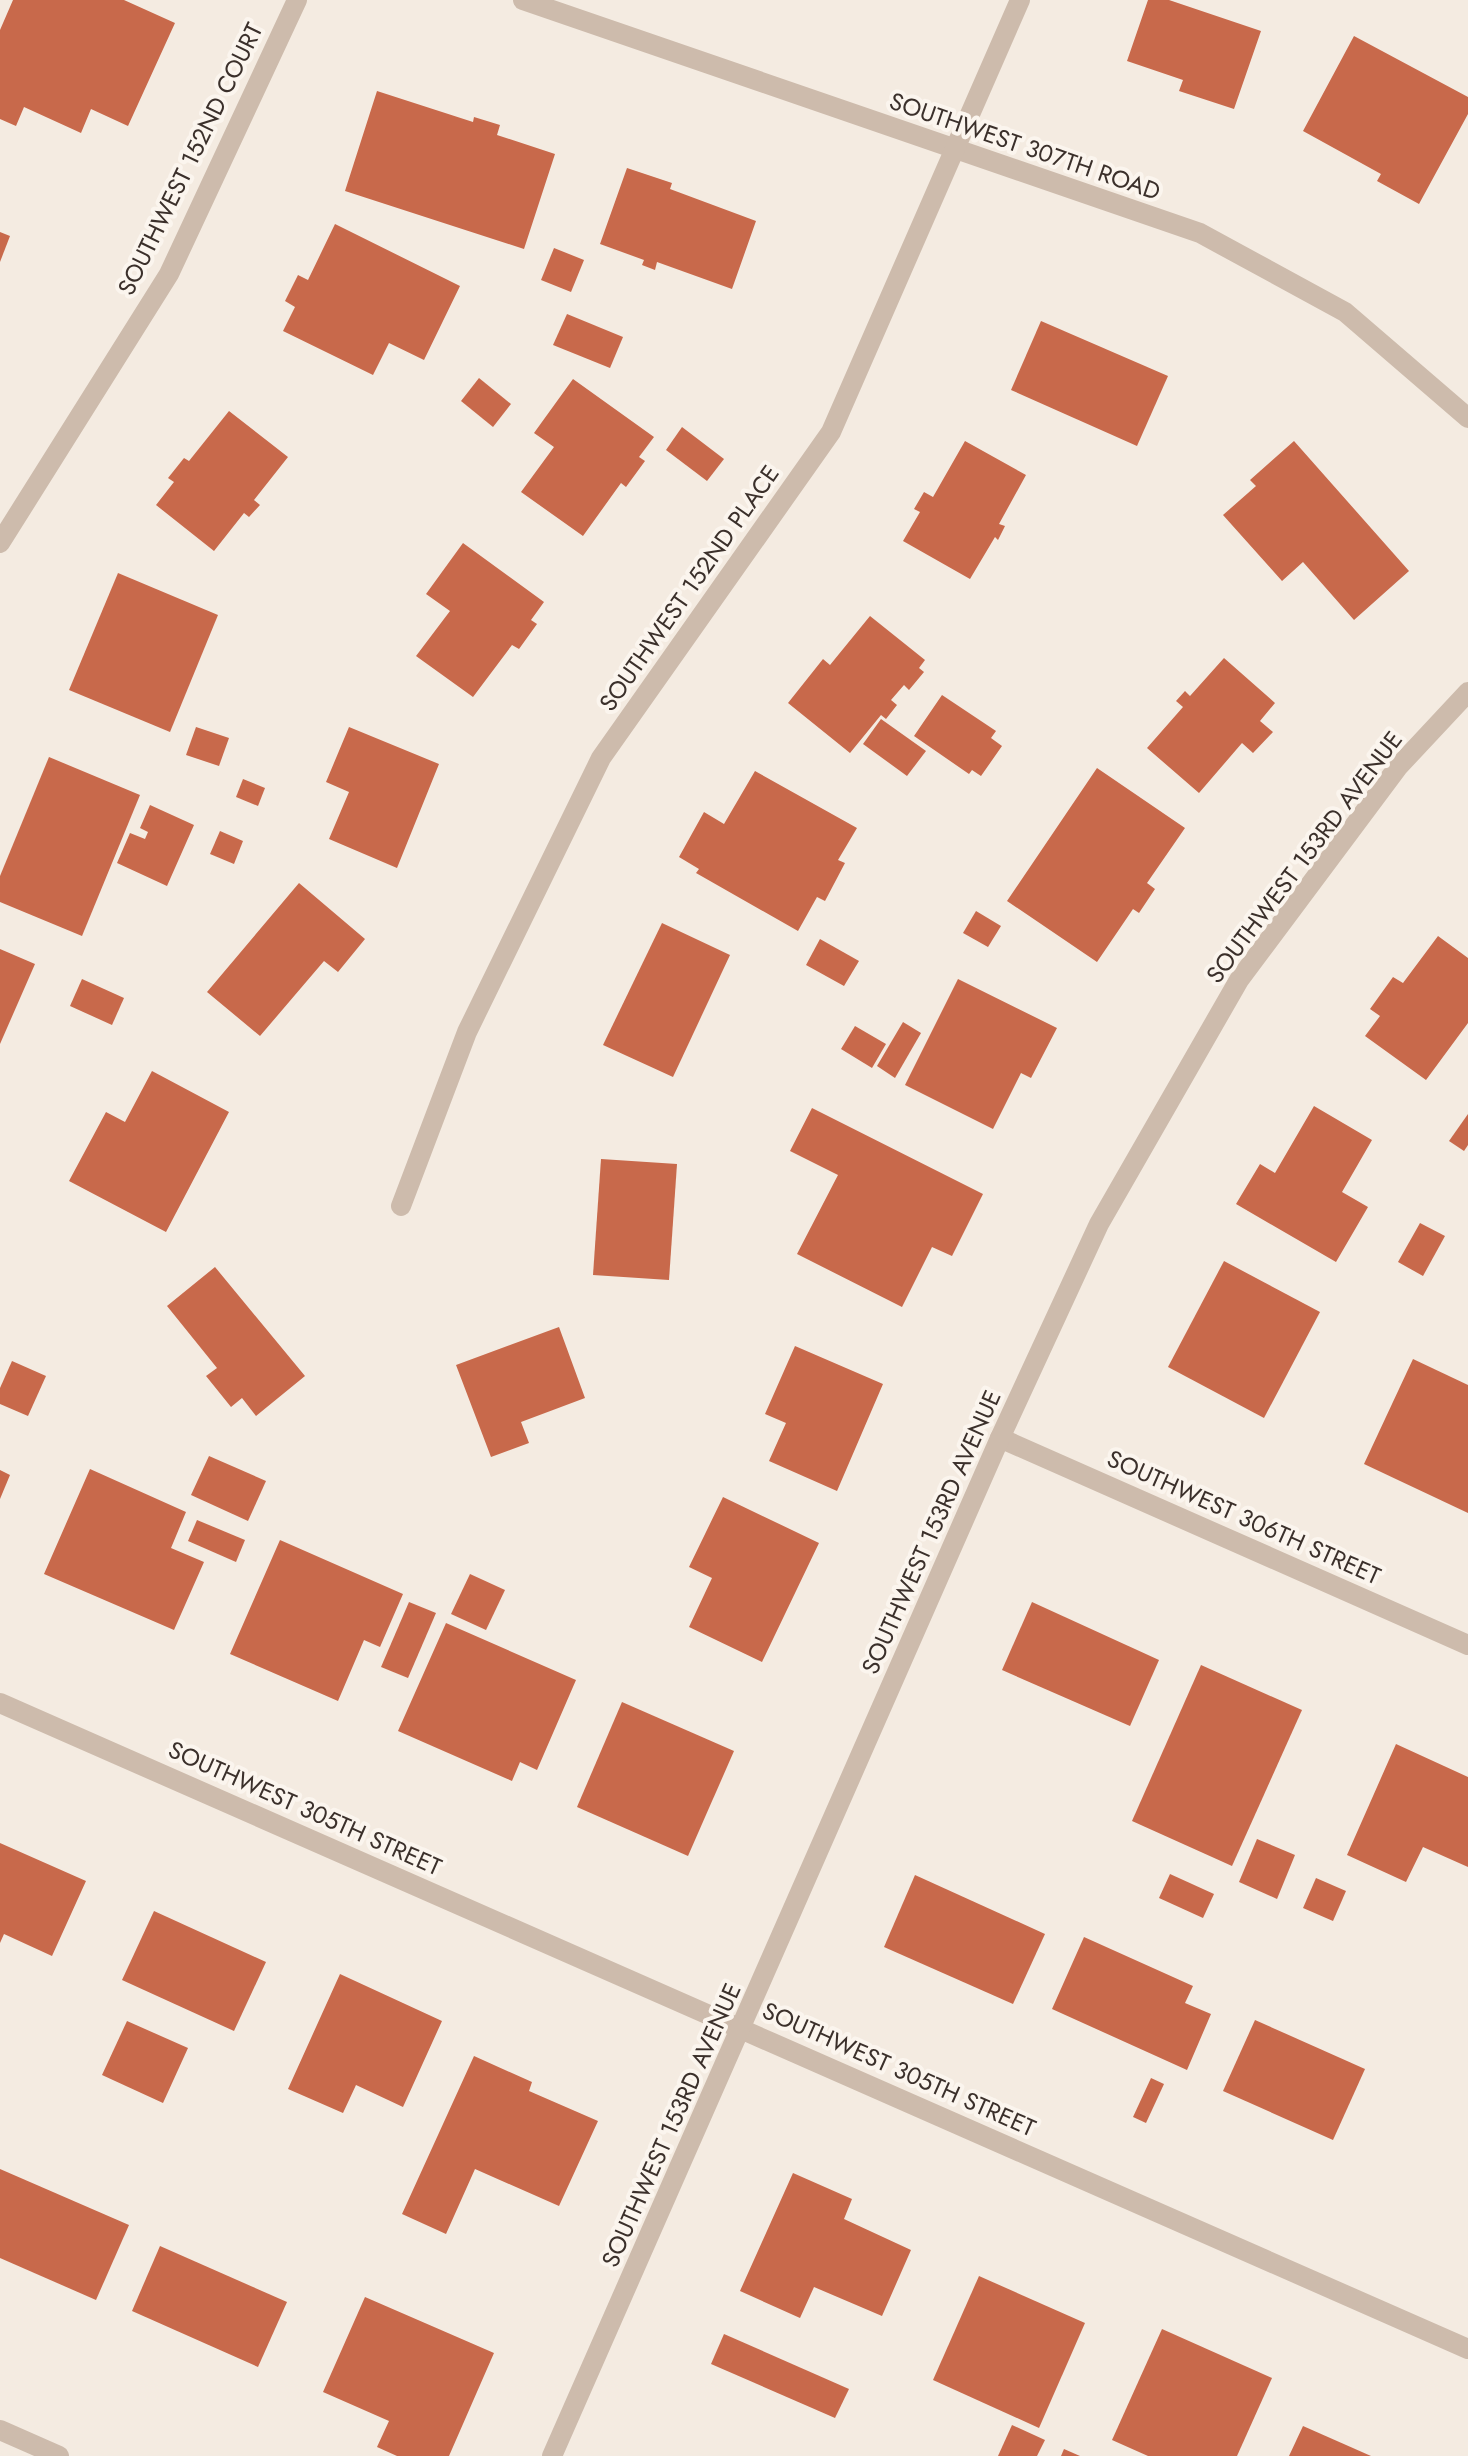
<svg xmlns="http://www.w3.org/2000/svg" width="1468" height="2456" viewBox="0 0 1468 2456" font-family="Jost,sans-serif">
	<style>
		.building { fill: #c8694b }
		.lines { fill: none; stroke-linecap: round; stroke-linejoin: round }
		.street { stroke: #cdbbac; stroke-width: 20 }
		.labels { text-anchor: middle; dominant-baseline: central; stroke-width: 8; stroke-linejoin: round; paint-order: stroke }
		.street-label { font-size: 24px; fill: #3b302b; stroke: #fbf5ee }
	</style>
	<rect width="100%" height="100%" fill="#f4ebe1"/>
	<g class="building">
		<polygon points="13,0 124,0 175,23 128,126 91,109 81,133 24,107 16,126 0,119 0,30"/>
		<polygon points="1148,0 1169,0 1261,31 1234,109 1179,91 1183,80 1127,61"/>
		<polygon points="1354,36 1468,97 1468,114 1419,204 1377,181 1381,174 1303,131"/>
		<polygon points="377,91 473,122 474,117 500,125 497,135 555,154 524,249 345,191"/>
		<polygon points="627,168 672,183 670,189 756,221 732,289 657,262 655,270 642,265 644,260 600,244"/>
		<polygon points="335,224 460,286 424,360 389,343 373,375 283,331 295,307 285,301 298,275 308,280"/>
		<polygon points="0,232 10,236 0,262"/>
		<polygon points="554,248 584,260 571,292 541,280"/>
		<polygon points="567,314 623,337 610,368 553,345"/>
		<polygon points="1041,321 1168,376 1137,446 1011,390"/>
		<polygon points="479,378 511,404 493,427 461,401"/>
		<polygon points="573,379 654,437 639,457 645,461 626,487 621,483 583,536 521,492 554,447 534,433"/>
		<polygon points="229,411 288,457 254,500 260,505 249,517 244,513 214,551 156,505 174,482 168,478 184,458 189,461"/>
		<polygon points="682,427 724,459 707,481 666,450"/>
		<polygon points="965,441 1026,475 999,524 1005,526 998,540 995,537 970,579 903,541 920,512 914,509 924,492 933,497"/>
		<polygon points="1294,441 1409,571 1354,620 1303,562 1282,581 1223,515 1256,486 1250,480"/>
		<polygon points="463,543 544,602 531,620 537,624 519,649 512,645 473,697 416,656 450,611 426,594"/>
		<polygon points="118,573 218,615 170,732 69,690"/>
		<polygon points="870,616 925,660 919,668 924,672 909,690 904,685 891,700 897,705 886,719 881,715 850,753 788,703 823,659 830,665"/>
		<polygon points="1224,658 1275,703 1260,721 1273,732 1253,753 1242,743 1199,793 1147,748 1183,707 1176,701 1185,691 1190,696"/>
		<polygon points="942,695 996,731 991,738 1002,746 981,776 972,770 969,774 914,736"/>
		<polygon points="881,719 926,751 907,776 863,744"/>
		<polygon points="196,727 229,738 219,766 186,755"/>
		<polygon points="349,727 439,764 397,868 329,839 349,792 326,782"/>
		<polygon points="49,757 140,795 82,936 0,902 0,876"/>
		<polygon points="1097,768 1185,828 1147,883 1155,889 1139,913 1133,909 1097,962 1007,901"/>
		<polygon points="755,771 857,828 838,860 845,863 825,901 817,897 798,931 696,873 699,869 679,857 704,812 724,824"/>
		<polygon points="243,779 265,788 258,806 236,797"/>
		<polygon points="150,805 194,825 167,886 117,863 130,833 145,839 148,832 140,828"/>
		<polygon points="220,831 243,841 234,864 210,854"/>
		<polygon points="299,883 365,939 338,972 324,961 260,1036 207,992"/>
		<polygon points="976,911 1001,926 988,947 963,933"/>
		<polygon points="662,923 730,955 673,1077 603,1045"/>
		<polygon points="1438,936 1468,958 1468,1023 1426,1080 1365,1036 1380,1016 1370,1009 1393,977 1403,983"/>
		<polygon points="820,939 859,961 844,986 806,965"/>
		<polygon points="0,949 35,964 0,1044"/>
		<polygon points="82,979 124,998 112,1025 70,1006"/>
		<polygon points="958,979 1057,1028 1031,1078 1021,1073 993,1129 905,1085"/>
		<polygon points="903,1022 921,1033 895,1078 877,1066"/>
		<polygon points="855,1026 886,1044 872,1068 841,1049"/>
		<polygon points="152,1071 229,1112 166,1232 69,1181 106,1112 125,1122"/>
		<polygon points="1314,1106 1372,1140 1342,1192 1368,1207 1336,1262 1236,1204 1260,1164 1275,1173"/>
		<polygon points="812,1108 983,1194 952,1256 932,1247 902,1307 797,1254 838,1175 790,1151"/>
		<polygon points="1468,1114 1468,1145 1464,1151 1449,1141"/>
		<polygon points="601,1159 677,1164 669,1280 593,1275"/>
		<polygon points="1420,1223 1445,1236 1423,1276 1398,1262"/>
		<polygon points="1224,1261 1320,1312 1264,1418 1168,1367"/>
		<polygon points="215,1267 305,1376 256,1416 242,1398 231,1407 206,1376 217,1368 167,1306"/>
		<polygon points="559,1327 585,1398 521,1422 529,1443 491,1457 456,1365"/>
		<polygon points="795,1346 883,1384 837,1491 769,1461 786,1423 765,1414"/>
		<polygon points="1413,1359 1468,1385 1468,1513 1364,1464"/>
		<polygon points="12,1361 46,1376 28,1416 0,1404 0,1388"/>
		<polygon points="209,1456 266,1481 248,1521 191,1495"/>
		<polygon points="90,1469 186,1512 171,1548 204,1562 174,1630 44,1574"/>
		<polygon points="0,1470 10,1475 0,1499"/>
		<polygon points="723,1497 819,1543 762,1662 689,1627 712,1578 689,1567"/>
		<polygon points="197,1520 245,1540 236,1562 188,1541"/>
		<polygon points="280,1540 403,1594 380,1647 364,1640 338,1701 230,1654"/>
		<polygon points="470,1574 505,1590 486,1630 451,1614"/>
		<polygon points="409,1602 436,1613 408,1678 381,1667"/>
		<polygon points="1032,1602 1159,1660 1130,1726 1002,1670"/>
		<polygon points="446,1623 576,1680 537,1770 520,1762 512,1781 398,1731"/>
		<polygon points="1201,1665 1302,1710 1232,1866 1132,1821"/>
		<polygon points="622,1702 734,1751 688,1856 577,1807"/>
		<polygon points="1396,1744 1468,1777 1468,1867 1423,1847 1406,1882 1347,1855"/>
		<polygon points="1257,1839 1295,1855 1277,1899 1239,1882"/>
		<polygon points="0,1843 86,1881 52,1956 4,1934 0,1943"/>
		<polygon points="1170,1874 1214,1894 1203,1918 1159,1898"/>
		<polygon points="915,1875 1045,1934 1013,2004 884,1947"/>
		<polygon points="1316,1878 1346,1891 1333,1921 1303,1908"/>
		<polygon points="154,1911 266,1962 234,2031 122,1980"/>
		<polygon points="1084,1937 1193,1986 1185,2003 1211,2014 1187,2070 1052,2009"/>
		<polygon points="340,1974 442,2021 403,2107 356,2085 343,2113 288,2089"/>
		<polygon points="1255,2020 1365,2069 1333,2140 1223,2091"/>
		<polygon points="127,2021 188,2048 163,2103 102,2075"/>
		<polygon points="474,2056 532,2082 529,2091 598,2121 559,2206 475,2169 446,2234 402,2214"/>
		<polygon points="1151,2078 1164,2084 1146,2123 1133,2117"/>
		<polygon points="0,2169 129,2225 96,2300 0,2258"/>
		<polygon points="793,2173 852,2199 844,2219 911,2250 882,2316 814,2287 800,2318 740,2291"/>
		<polygon points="160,2246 287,2302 258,2367 132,2311"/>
		<polygon points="979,2276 1085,2323 1039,2428 933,2380"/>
		<polygon points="365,2297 494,2353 449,2456 397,2456 377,2447 389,2421 323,2392"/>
		<polygon points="1162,2329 1272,2378 1237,2456 1148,2456 1112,2440"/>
		<polygon points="724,2334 849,2389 835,2418 711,2364"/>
		<polygon points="1012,2425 1045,2440 1037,2456 998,2456"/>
		<polygon points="1303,2426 1371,2456 1289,2456"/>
		<polygon points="1064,2449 1080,2456 1061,2456"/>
	</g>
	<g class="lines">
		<g class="street">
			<polyline points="523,0 1200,233 1345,312 1468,418"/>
			<polyline points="0,543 169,274 297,0"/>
			<polyline points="401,1206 467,1032 601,758 831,432 1020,0"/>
			<polyline points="1000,1438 1468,1645"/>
			<polyline points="0,1703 1468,2349"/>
			<polyline points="0,2430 59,2456"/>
			<polyline points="552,2456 1000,1438 1099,1224 1239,980 1398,767 1468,692"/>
		</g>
	</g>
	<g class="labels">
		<g class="street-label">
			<text transform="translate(1025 146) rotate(19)">SOUTHWEST 307TH ROAD</text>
			<text transform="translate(190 159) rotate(-64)">SOUTHWEST 152ND COURT</text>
			<text transform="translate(689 588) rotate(-55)">SOUTHWEST 152ND PLACE</text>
			<text transform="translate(1304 857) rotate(-53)">SOUTHWEST 153RD AVENUE</text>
			<text transform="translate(1244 1517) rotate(24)">SOUTHWEST 306TH STREET</text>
			<text transform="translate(931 1532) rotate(-66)">SOUTHWEST 153RD AVENUE</text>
			<text transform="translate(305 1808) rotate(24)">SOUTHWEST 305TH STREET</text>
			<text transform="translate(899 2069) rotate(24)">SOUTHWEST 305TH STREET</text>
			<text transform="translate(671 2125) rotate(-66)">SOUTHWEST 153RD AVENUE</text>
		</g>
	</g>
</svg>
